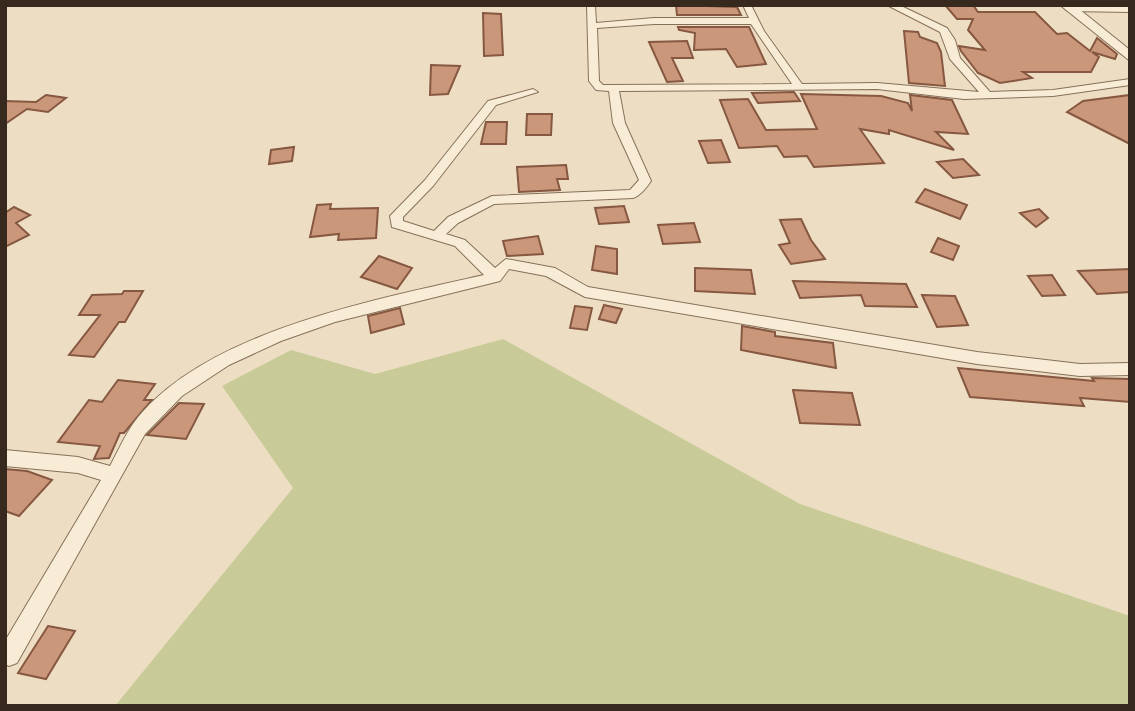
<svg xmlns="http://www.w3.org/2000/svg" width="1135" height="711" viewBox="0 0 1135 711" font-family="'Libre Baskerville',serif">
	<style>
		.green { fill: #c8cb98 }
		.building { fill: #cb977a; stroke: #865841; stroke-width: 2 }
		.lines { fill: none; stroke-linecap: round; stroke-linejoin: round }
		.minor-casing { stroke: #87705a; stroke-width: 2 }
		.tertiary-casing { stroke: #87705a; stroke-width: 2 }
		.minor { fill: #f8ecd7; fill-rule: evenodd }
		.tertiary { fill: #f8ecd7; fill-rule: evenodd }
	</style>
	<rect width="100%" height="100%" fill="#eddec3"/>
	<polygon class="green" points="503,339 800,504 1130,616 1130,706 115,706 293,488 222,386 291,350 375,374"/>
	<g class="building">
		<polygon points="676,5 737,7 741,15 677,15"/>
		<polygon points="945,5 973,5 978,12 1035,12 1057,34 1067,33 1090,51 1097,38 1117,54 1115,59 1092,52 1099,57 1091,72 1023,72 1032,78 1000,83 978,73 961,51 959,46 985,50 968,30 973,19 957,19"/>
		<polygon points="483,13 501,14 503,55 484,56"/>
		<polygon points="678,27 749,27 766,64 737,67 726,49 694,50 695,33 679,30"/>
		<polygon points="904,31 918,32 920,37 937,43 941,52 945,86 909,83"/>
		<polygon points="687,41 693,58 672,58 683,81 667,82 649,42"/>
		<polygon points="431,65 460,66 448,94 430,95"/>
		<polygon points="794,92 800,101 758,103 752,93"/>
		<polygon points="801,94 881,96 908,103 912,111 910,95 952,100 968,134 936,132 954,150 889,130 889,134 860,129 884,163 814,167 807,156 784,157 777,146 739,148 720,100 748,99 766,130 817,129"/>
		<polygon points="46,95 66,98 48,112 27,109 5,124 5,101 36,102"/>
		<polygon points="1130,95 1130,144 1067,112 1083,101"/>
		<polygon points="527,114 552,114 551,135 526,135"/>
		<polygon points="486,122 507,122 506,144 481,144"/>
		<polygon points="721,140 730,162 708,163 699,141"/>
		<polygon points="294,147 292,161 269,164 271,150"/>
		<polygon points="963,159 979,175 953,178 937,162"/>
		<polygon points="566,165 568,179 557,179 560,190 519,192 517,167"/>
		<polygon points="925,189 967,205 960,219 916,202"/>
		<polygon points="331,204 330,209 378,208 376,238 338,240 339,234 310,237 317,205"/>
		<polygon points="624,206 629,222 599,224 595,208"/>
		<polygon points="14,207 30,215 16,223 29,235 5,247 5,213"/>
		<polygon points="1039,209 1048,218 1036,227 1020,213"/>
		<polygon points="801,219 811,240 825,259 791,264 779,245 790,243 780,220"/>
		<polygon points="694,223 700,242 663,244 658,225"/>
		<polygon points="538,236 543,254 507,256 503,241"/>
		<polygon points="938,238 959,246 953,260 931,252"/>
		<polygon points="596,246 617,249 617,274 592,270"/>
		<polygon points="379,256 412,268 397,289 361,277"/>
		<polygon points="695,268 751,270 755,294 695,291"/>
		<polygon points="1130,269 1130,292 1097,294 1078,271"/>
		<polygon points="1052,275 1065,295 1042,296 1028,276"/>
		<polygon points="793,281 906,284 917,307 865,306 861,295 800,298"/>
		<polygon points="124,291 143,291 125,322 119,322 94,357 69,355 100,315 79,315 92,295 122,294"/>
		<polygon points="922,295 955,296 968,325 937,327"/>
		<polygon points="604,305 622,309 616,323 599,319"/>
		<polygon points="575,306 592,308 587,330 570,328"/>
		<polygon points="400,308 404,324 371,333 368,316"/>
		<polygon points="742,326 775,332 775,336 833,343 836,368 741,350"/>
		<polygon points="958,368 1094,381 1092,378 1130,379 1130,402 1080,398 1084,406 970,397"/>
		<polygon points="118,380 155,384 144,400 152,400 124,433 120,433 109,458 94,459 100,446 58,442 89,400 102,402"/>
		<polygon points="793,390 852,393 860,425 800,423"/>
		<polygon points="179,403 204,404 186,439 147,435"/>
		<polygon points="5,469 27,471 52,480 19,516 5,511"/>
		<polygon points="48,626 75,631 46,679 18,673"/>
	</g>
	<g class="lines">
		<g class="minor-casing">
			<g id="minor">
				<path d="M587,5H595L596,23L654,18H749L743,5H751L764,31L802,84L877,83L979,92L950,59L940,32L887,5H899L947,28L955,40L960,58L990,92L1053,90L1130,79V85L1053,96L964,99L877,89L619,91L625,123L651,181C647,187 640,196 633,198L494,204L458,223L446,234L465,240L495,268L506,259L555,268L588,287L977,352L1080,364L1130,363V375L1080,376L977,364L585,297L546,276L509,269L500,281L335,322L281,341L229,365L182,396L145,434L17,663L9,666L5,664V641L101,480L78,473L5,466V450L78,457L110,466C117,453 124,437 133,424C200,332 378,299 484,275L455,246L392,227L390,216L425,180L488,101L533,89L538,92L496,105L433,186L403,217V221L434,231L448,217L492,196L630,190L639,180L613,123L609,91L596,90L589,81ZM654,24H751L792,84L603,85L599,81L597,28Z"/>
				<polygon points="1066,6 1130,6 1130,12 1069,11 1066,10"/>
			</g>
		</g>
		<g class="tertiary-casing">
			<polygon id="tertiary" points="1060,5 1074,5 1130,50 1130,61"/>
		</g>
		<use href="#minor" class="minor"/>
		<use href="#tertiary" class="tertiary"/>
	</g>
	<rect width="1135" height="711" fill="none" stroke="#37291e" stroke-width="14"/>
</svg>
